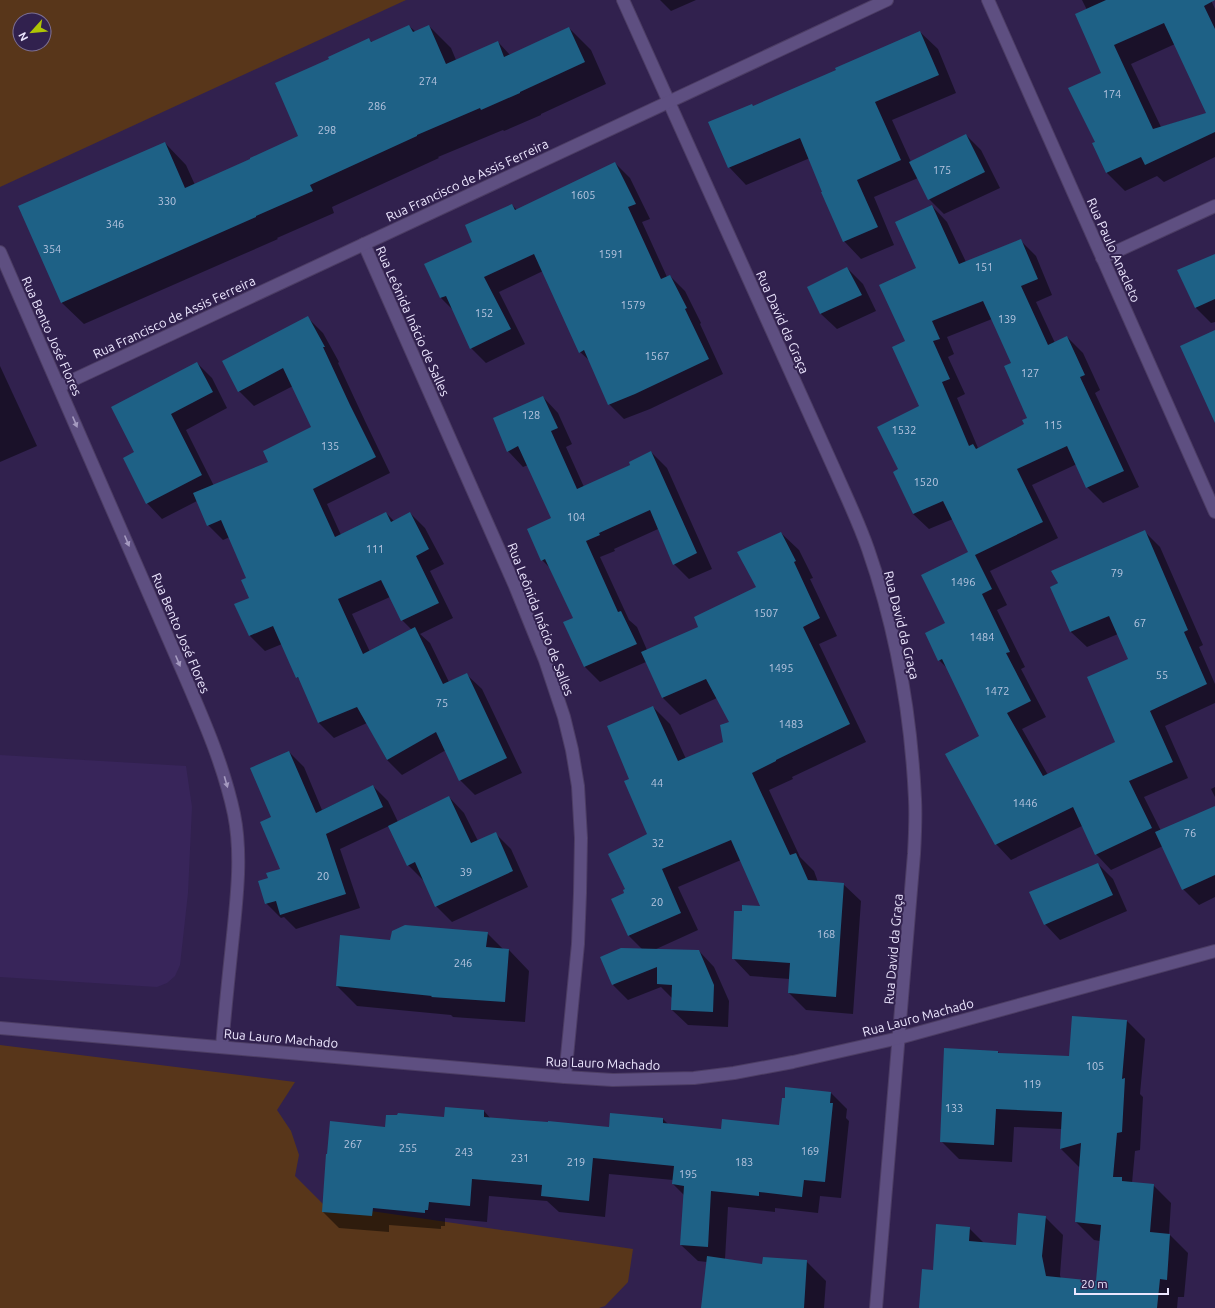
<svg xmlns="http://www.w3.org/2000/svg" width="1215" height="1308" viewBox="0 0 1215 1308" font-family="Ubuntu,sans-serif">
	<style>
		.built { fill: #38255a }
		.green { fill: #58361a; fill-rule: evenodd }
		.shadow { fill: #0007; fill-rule: evenodd }
		.building { fill: #1e6186; fill-rule: evenodd }
		.lines { fill: none; stroke-linecap: round; stroke-linejoin: round }
		.street-casing { stroke: #4c3d64; stroke-width: 14 }
		.street { stroke: #5e4f81; stroke-width: 12 }
		.oneway { fill: #a59ac0 }
		.labels { text-anchor: middle; dominant-baseline: central; stroke-width: 4; stroke-linejoin: round; paint-order: stroke }
		.number-label { font-size: 11px; fill: #b8c5e0 }
		.street-label { font-size: 13px; fill: #ece6fe; stroke: #31214e }
	</style>
	<rect width="100%" height="100%" fill="#31214e"/>
	<polygon class="built" points="0,755 186,766 192,807 188,893 180,965 175,976 167,983 157,987 0,977"/>
	<g class="green">
		<path d="M0,0H406L0,187ZM20,20H44V44H20Z"/>
		<polygon points="0,1045 295,1082 277,1110 291,1131 299,1155 295,1176 323,1204 633,1249 628,1282 605,1306 599,1308 0,1308"/>
	</g>
	<g class="shadow">
		<polygon points="660,0 696,0 671,11"/>
		<path d="M1082,0H1211L1215,9V157L1164,182L1157,176L1125,191L1107,173L1096,142L1102,73L1087,10ZM1175,44L1208,113L1161,127L1131,64Z"/>
		<polygon points="409,26 416,32 429,26 451,48 456,60 498,42 510,55 569,28 591,50 606,84 541,114 541,115 504,131 503,130 438,157 439,158 332,207 334,213 277,238 278,239 84,324 62,303 20,207 165,143 186,165 195,185 299,137 330,60 369,39 372,42"/>
		<polygon points="920,32 938,49 956,93 892,120 911,162 966,135 981,150 1000,188 944,214 929,199 918,178 874,197 894,245 861,259 844,241 810,158 746,185 729,167 754,107 837,71"/>
		<polygon points="615,163 630,178 650,219 642,222 667,277 670,276 685,291 701,323 700,324 723,374 650,409 624,419 609,404 591,362 580,352 543,271 499,292 525,344 486,363 471,348 453,310 441,298 425,265 473,242 512,205 517,210"/>
		<path d="M932,206L947,222L966,262L1020,240L1036,256L1052,295L1036,302L1055,343L1067,337L1083,353L1100,390L1095,393L1139,487L1103,503L1087,487L1077,464L1032,485L1058,538L990,571L1007,605L997,610L1025,667L1021,669L1046,717L1022,729L1048,775L1116,742L1129,659L1118,634L1087,647L1071,632L1051,587L1144,531L1160,547L1203,645L1199,647L1215,684V703L1165,726L1188,778L1144,797L1161,831L1215,807V897L1199,905L1183,889L1163,846L1111,870L1096,854L1082,826L1011,860L996,844L980,736L949,670L939,660L946,624L969,552L953,519L929,529L913,514L894,472L900,470L920,407L906,341L917,268ZM992,319L1012,363L1029,418L1025,425L978,448L957,398L965,394L948,357L954,354L947,337Z"/>
		<polygon points="1215,255 1215,322 1211,323 1196,308 1179,271"/>
		<polygon points="847,268 863,284 876,311 837,329 821,314 808,288"/>
		<path d="M308,318L323,333L339,362L338,363L365,421L390,473L327,504L341,535L386,513L394,521L410,513L425,528L444,564L430,571L453,618L420,634L430,643L449,682L466,674L482,689L522,773L475,795L460,780L446,750L402,775L387,760L367,723L334,738L319,723L301,681L297,677L282,644L265,651L250,636L235,605L250,599L248,578L230,537L223,540L208,525L197,501L162,519L147,503L135,452L197,363L212,378L227,408L186,430L214,486L270,463L312,428L293,386L254,406L239,391ZM390,597L402,620L412,630L370,652L352,614Z"/>
		<polygon points="0,366 37,446 0,462"/>
		<polygon points="543,397 558,413 572,444 566,447 584,487 631,465 651,452 667,468 712,569 689,579 674,564 658,529 614,549 615,551 600,557 629,620 637,627 647,650 699,628 757,588 781,533 799,550 813,578 810,579 837,636 819,644 866,742 792,777 793,779 769,790 800,857 814,871 818,882 843,884 861,901 853,1014 806,1010 789,993 790,979 750,976 733,958 742,912 762,908 741,860 678,887 698,930 654,950 699,951 714,967 729,1001 728,1027 688,1025 672,1010 672,998 661,987 628,1000 613,985 642,949 629,936 612,900 625,893 648,835 631,779 653,707 670,724 686,759 724,742 730,722 717,698 680,715 663,698 646,662 600,682 585,667 564,623 574,619 550,568 542,560 552,519 528,465 523,467 508,451"/>
		<polygon points="289,752 304,767 322,810 373,786 388,801 398,822 449,797 464,813 478,841 495,833 511,849 528,887 452,922 436,906 424,881 408,865 389,826 340,849 360,908 296,929 284,917 281,918 266,903 270,878 281,869 272,818"/>
		<polygon points="1215,787 1215,797 1211,789"/>
		<polygon points="1098,864 1113,879 1127,911 1060,940 1045,924"/>
		<polygon points="487,933 504,950 509,950 529,971 525,1022 453,1017 451,1015 357,1006 337,986 391,941"/>
		<polygon points="1127,1021 1145,1039 1140,1094 1143,1097 1140,1150 1135,1151 1132,1183 1153,1185 1171,1203 1169,1234 1188,1253 1184,1297 1178,1297 1177,1308 920,1308 934,1271 969,1228 984,1243 1017,1246 1045,1217 1063,1235 1060,1275 1061,1279 1097,1282 1100,1241 1094,1240 1076,1222 1080,1166 1079,1167 1061,1149 1062,1129 1014,1127 1012,1162 959,1159 941,1141 998,1052 1000,1054 1070,1057"/>
		<polygon points="831,1093 847,1109 846,1118 849,1121 841,1198 820,1196 818,1213 775,1208 775,1212 728,1207 725,1259 763,1265 806,1261 826,1281 824,1308 702,1308 707,1262 698,1261 681,1245 685,1196 673,1184 673,1180 609,1174 605,1217 559,1212 547,1201 489,1196 487,1222 445,1218 445,1226 441,1226 441,1229 389,1225 389,1232 339,1228 323,1212 386,1128 484,1111 491,1119 609,1128 611,1114 663,1119 669,1125 722,1130 780,1126"/>
	</g>
	<g class="building">
		<path d="M1106,0H1215L1204,6L1215,29V132L1145,165L1141,157L1106,173L1092,143L1095,142L1068,88L1101,73L1075,14ZM1164,23L1206,113L1153,129L1114,45Z"/>
		<polygon points="409,25 413,32 429,25 446,64 498,41 504,57 569,27 585,62 520,92 520,93 481,110 480,108 417,135 417,136 310,185 313,191 256,216 256,217 61,303 18,206 165,142 185,188 250,159 250,158 298,136 275,83 329,59 328,57 369,38 371,42"/>
		<polygon points="920,31 939,75 875,102 901,160 857,180 878,227 843,242 821,192 822,192 800,138 728,168 708,122 752,104 753,106 836,70 835,68"/>
		<polygon points="966,134 985,172 928,200 909,162"/>
		<polygon points="615,162 636,204 628,207 661,279 670,275 687,308 685,309 709,359 635,394 608,405 584,350 579,353 534,254 484,277 511,329 470,349 446,296 440,298 424,264 472,242 465,225 512,204 515,210"/>
		<path d="M932,205L959,264L1021,239L1038,279L1021,286L1048,345L1067,336L1085,375L1080,377L1124,471L1086,488L1067,446L1017,469L1043,522L975,555L992,589L982,594L1010,652L1006,653L1031,701L1007,713L1043,776L1115,742L1087,677L1128,659L1109,616L1070,632L1050,587L1058,583L1051,571L1145,530L1188,630L1184,632L1207,684L1150,711L1173,762L1129,781L1152,828L1095,855L1073,807L995,845L945,754L979,736L942,659L938,661L925,633L945,623L921,575L968,552L943,501L913,514L893,472L898,469L877,427L919,406L892,347L905,341L879,285L916,268L895,222ZM983,301L1011,363L1004,366L1027,418L1022,420L1024,424L976,449L973,444L969,446L942,382L950,379L933,341L940,339L932,321Z"/>
		<polygon points="1215,254 1215,299 1195,308 1177,270"/>
		<polygon points="847,267 862,295 820,314 807,287"/>
		<polygon points="308,316 325,347 323,347 350,405 376,457 313,489 335,537 386,512 391,522 410,512 429,549 416,556 439,603 401,621 381,580 338,599 363,654 415,627 443,684 467,673 507,758 459,781 436,732 387,760 357,707 318,723 298,677 296,678 273,626 249,636 234,604 249,598 241,580 246,578 221,520 207,526 193,493 268,462 263,451 311,427 283,368 238,392 222,361"/>
		<polygon points="1215,330 1215,423 1180,346"/>
		<polygon points="197,362 213,392 171,414 202,475 146,504 123,458 134,452 111,407"/>
		<polygon points="543,396 558,428 551,431 577,489 630,465 629,462 651,451 697,553 673,565 650,510 599,533 600,535 586,541 618,612 621,611 637,644 584,667 563,622 573,618 545,559 541,561 527,529 551,518 518,446 507,452 493,418"/>
		<polygon points="781,532 796,561 794,562 820,618 803,627 850,724 776,760 776,761 752,773 790,855 796,853 808,880 844,883 836,997 788,993 790,963 732,959 734,911 742,911 742,905 760,906 731,840 662,869 681,913 628,936 611,899 624,893 623,890 625,889 608,854 647,834 624,781 629,779 607,726 653,706 678,761 723,742 720,725 729,722 706,679 662,698 641,652 698,627 694,617 756,587 737,552"/>
		<polygon points="289,751 316,813 373,785 383,807 326,834 346,894 280,915 276,901 265,904 258,881 268,878 266,873 280,869 260,822 271,817 250,768"/>
		<polygon points="449,796 471,843 496,832 513,871 435,907 415,862 407,866 388,826"/>
		<polygon points="1215,806 1215,875 1182,890 1155,832"/>
		<polygon points="1098,863 1113,895 1044,925 1029,892"/>
		<polygon points="405,925 488,932 486,947 509,949 505,1002 431,997 432,996 336,986 340,935 390,940 392,931"/>
		<polygon points="621,948 699,950 714,985 713,1012 671,1010 672,985 657,984 657,967 612,985 600,957"/>
		<polygon points="1072,1016 1127,1020 1122,1079 1125,1078 1122,1132 1117,1133 1113,1177 1122,1177 1122,1181 1154,1184 1150,1232 1170,1234 1167,1280 1160,1279 1157,1308 919,1308 922,1269 933,1270 936,1224 970,1227 969,1241 1016,1245 1018,1213 1046,1216 1042,1256 1046,1276 1096,1281 1101,1225 1075,1222 1081,1143 1060,1149 1062,1112 996,1109 994,1145 940,1142 944,1048 998,1051 998,1053 1069,1056"/>
		<polygon points="785,1087 831,1092 830,1103 833,1103 825,1182 804,1180 802,1197 759,1192 759,1196 711,1191 708,1247 680,1245 684,1186 672,1184 674,1166 593,1158 589,1201 541,1196 542,1185 472,1179 470,1206 429,1202 428,1210 425,1210 425,1213 373,1208 372,1216 322,1212 326,1154 327,1154 330,1121 385,1127 386,1115 397,1115 398,1113 444,1117 445,1107 484,1110 484,1117 548,1122 548,1121 609,1127 610,1113 663,1118 663,1123 721,1129 722,1119 779,1125 782,1098 785,1098"/>
		<polygon points="707,1256 762,1264 763,1257 807,1260 804,1308 701,1308"/>
	</g>
	<g class="lines">
		<g class="street-casing">
			<g id="street">
				<path d="M623,0L836,473C847,498 859,523 868,549C896,629 911,714 915,799C916,817 915,836 914,854L876,1308"/>
				<polyline points="988,0 1215,512"/>
				<polyline points="364,244 515,586 545,660 564,717 572,750 578,786 581,838 580,893 578,944 565,1077"/>
				<path d="M0,252L186,679C205,723 224,767 234,814C242,853 237,896 233,935C229,973 225,1010 222,1047"/>
				<polyline points="1102,258 1215,206"/>
				<polyline points="60,386 887,0"/>
				<polyline points="0,1028 565,1077 613,1080 694,1078 734,1073 793,1062 899,1038 1215,951"/>
			</g>
		</g>
		<use href="#street" class="street"/>
	</g>
	<defs><path id="oneway-solid" d="M-6-.8H1V-3.2L6.5 0L1 3.2V.8H-6Z"/></defs>
	<g class="oneway">
		<use href="#oneway-solid" transform="translate(75 422) rotate(67)"/>
		<use href="#oneway-solid" transform="translate(127 541) rotate(67)"/>
		<use href="#oneway-solid" transform="translate(178 661) rotate(67)"/>
		<use href="#oneway-solid" transform="translate(226 782) rotate(74)"/>
	</g>
	<g class="labels">
		<g class="number-label">
			<text x="428" y="81">274</text>
			<text x="1112" y="94">174</text>
			<text x="377" y="106">286</text>
			<text x="327" y="130">298</text>
			<text x="942" y="170">175</text>
			<text x="583" y="195">1605</text>
			<text x="167" y="201">330</text>
			<text x="115" y="224">346</text>
			<text x="52" y="249">354</text>
			<text x="611" y="254">1591</text>
			<text x="984" y="267">151</text>
			<text x="633" y="305">1579</text>
			<text x="484" y="313">152</text>
			<text x="1007" y="319">139</text>
			<text x="657" y="356">1567</text>
			<text x="1030" y="373">127</text>
			<text x="531" y="415">128</text>
			<text x="1053" y="425">115</text>
			<text x="904" y="430">1532</text>
			<text x="330" y="446">135</text>
			<text x="926" y="482">1520</text>
			<text x="576" y="517">104</text>
			<text x="375" y="549">111</text>
			<text x="1117" y="573">79</text>
			<text x="963" y="582">1496</text>
			<text x="766" y="613">1507</text>
			<text x="1140" y="623">67</text>
			<text x="982" y="637">1484</text>
			<text x="781" y="668">1495</text>
			<text x="1162" y="675">55</text>
			<text x="997" y="691">1472</text>
			<text x="442" y="703">75</text>
			<text x="791" y="724">1483</text>
			<text x="657" y="783">44</text>
			<text x="1025" y="803">1446</text>
			<text x="1190" y="833">76</text>
			<text x="658" y="843">32</text>
			<text x="466" y="872">39</text>
			<text x="323" y="876">20</text>
			<text x="657" y="902">20</text>
			<text x="826" y="934">168</text>
			<text x="463" y="963">246</text>
			<text x="1095" y="1066">105</text>
			<text x="1032" y="1084">119</text>
			<text x="954" y="1108">133</text>
			<text x="353" y="1144">267</text>
			<text x="408" y="1148">255</text>
			<text x="810" y="1151">169</text>
			<text x="464" y="1152">243</text>
			<text x="520" y="1158">231</text>
			<text x="576" y="1162">219</text>
			<text x="744" y="1162">183</text>
			<text x="688" y="1174">195</text>
		</g>
		<g class="street-label">
			<text transform="translate(467 180) rotate(-25)">Rua Francisco de Assis Ferreira</text>
			<text transform="translate(1114 250) rotate(66)">Rua Paulo Anacleto</text>
			<text transform="translate(174 317) rotate(-25)">Rua Francisco de Assis Ferreira</text>
			<text transform="translate(413 321) rotate(66)">Rua Leônida Inácio de Salles</text>
			<text transform="translate(783 322) rotate(66)">Rua David da Graça</text>
			<text transform="translate(52 336) rotate(66)">Rua Bento José Flores</text>
			<text transform="translate(541 619) rotate(69)">Rua Leônida Inácio de Salles</text>
			<text transform="translate(902 625) rotate(76)">Rua David da Graça</text>
			<text transform="translate(181 633) rotate(67)">Rua Bento José Flores</text>
			<text transform="translate(893 949) rotate(-85)">Rua David da Graça</text>
			<text transform="translate(918 1017) rotate(-15)">Rua Lauro Machado</text>
			<text transform="translate(281 1038) rotate(5)">Rua Lauro Machado</text>
			<text transform="translate(603 1063) rotate(2)">Rua Lauro Machado</text>
		</g>
	</g>
	<g transform="translate(32 32) rotate(243)"><circle r="19" fill="#31214e" stroke="#7c7094"/>
	<path d="M0-3L7 15L0 10L-7 15Z" fill="#afc504"/>
	<text y="-6" font-size="11" font-weight="bold" text-anchor="middle" fill="#ece6fe">N</text>
	</g>
	<path d="M1075 1288v6h93v-6" fill="none" stroke="#ece6fe" stroke-width="2"/>
	<text x="1081" y="1288" font-size="12" fill="#ece6fe" stroke="#31214e" stroke-width="3" paint-order="stroke">20 m</text>
</svg>
